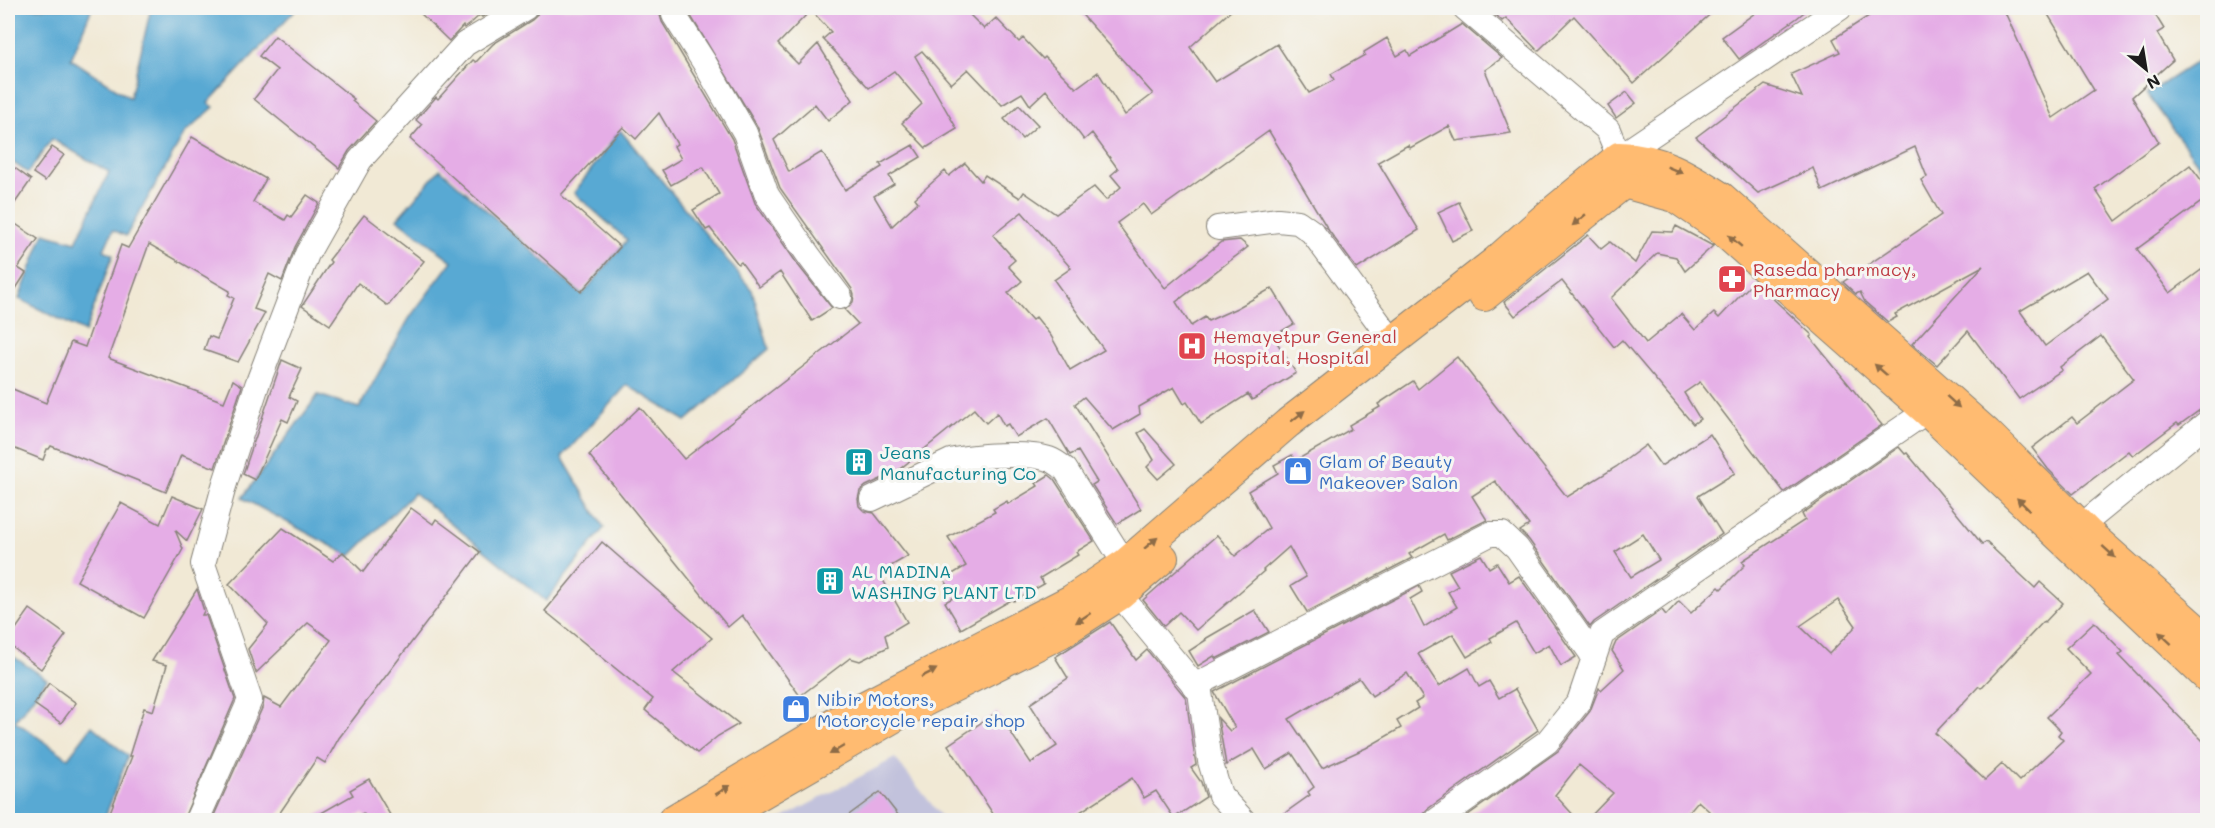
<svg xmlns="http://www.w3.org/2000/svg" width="2215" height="828" viewBox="0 0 2215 828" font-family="Mali,sans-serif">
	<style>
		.industrial { fill: #c2c2dc }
		.water { fill: #58a9d3; stroke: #3a6278; stroke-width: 1.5 }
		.building { fill: #e5ade6; fill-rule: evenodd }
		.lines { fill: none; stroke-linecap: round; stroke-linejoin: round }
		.minor-casing { stroke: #868278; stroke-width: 26 }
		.major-casing { stroke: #868278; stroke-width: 32 }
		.minor { stroke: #fff; stroke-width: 24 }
		.major { stroke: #ffbb71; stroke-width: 30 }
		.oneway { fill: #8e6c46 }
		.labels { text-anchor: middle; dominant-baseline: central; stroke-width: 6; stroke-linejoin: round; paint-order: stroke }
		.health-label { font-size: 18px; fill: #be3a42; stroke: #f6f6f2; text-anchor: start }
		.culture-label { font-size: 18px; fill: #0d838f; stroke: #f6f6f2; text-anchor: start }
		.shop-label { font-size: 18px; fill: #366cbe; stroke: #f6f6f2; text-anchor: start }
	</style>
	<rect width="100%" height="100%" fill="#f6f6f2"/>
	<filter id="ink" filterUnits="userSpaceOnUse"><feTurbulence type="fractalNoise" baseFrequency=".0167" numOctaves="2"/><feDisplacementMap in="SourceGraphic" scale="12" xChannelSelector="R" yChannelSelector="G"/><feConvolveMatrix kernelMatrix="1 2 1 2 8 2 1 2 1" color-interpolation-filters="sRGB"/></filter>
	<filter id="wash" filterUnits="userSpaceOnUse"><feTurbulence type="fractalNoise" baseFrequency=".008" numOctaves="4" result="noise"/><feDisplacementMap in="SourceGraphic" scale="24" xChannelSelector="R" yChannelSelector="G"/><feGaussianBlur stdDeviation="1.35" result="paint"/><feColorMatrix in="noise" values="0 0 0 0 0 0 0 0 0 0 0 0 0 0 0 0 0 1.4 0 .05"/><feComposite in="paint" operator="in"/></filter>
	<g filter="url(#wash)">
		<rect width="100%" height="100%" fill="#f1e9d5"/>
		<polygon class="industrial" points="895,758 944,820 779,820"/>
		<g class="water">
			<polygon points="8,8 92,8 71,59 130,98 151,8 296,9 208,103 214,107 185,133 126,236 113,230 104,250 113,255 85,332 19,299 44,233 76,242 109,172 52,139 28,173 8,159 9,111 8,110"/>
			<polygon points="2207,55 2207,176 2147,94"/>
			<polygon points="620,130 752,290 769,349 686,421 627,385 562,457 604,528 546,601 414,493 350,556 242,498 318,395 359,408 410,317 452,261 397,219 440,169 582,295 627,240 574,193"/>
			<polygon points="14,657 47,679 15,721 68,758 92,726 128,756 104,820 8,820 8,667"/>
		</g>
		<g id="blocks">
			<g class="building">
				<polygon points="415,8 498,8 482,17 480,15 471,23 464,28 463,26 449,41"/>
				<polygon points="539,8 662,8 660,15 662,22 732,139 755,203 798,265 832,308 812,321 780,272 759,287 741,262 738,264 710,228 706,230 693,210 719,194 703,167 671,185 662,170 681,159 674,146 677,144 659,113 636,139 623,127 561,195 620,247 581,292 410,139 422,125 416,120 436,97 438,99 473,60 476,62 493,44 532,20 537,15"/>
				<path d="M686,8H963L984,29L996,18L1019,42L1023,38L1043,59L1045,57L1076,88L1098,72L1125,115L1153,94L1076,8H1234L1190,47L1215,82L1277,44L1309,93L1334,80L1331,74L1365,55L1364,52L1387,38L1397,56L1407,50L1410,56L1462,24L1502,58L1485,70L1511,133L1456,141L1449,126L1410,148L1408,145L1378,162L1419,230L1357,269L1329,231L1269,131L1151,215L1143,204L1117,223L1165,288L1221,242L1240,240L1248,247L1176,302L1191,326L1205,317L1208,321L1237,308L1272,288L1294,324L1273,336L1296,373L1252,400L1248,394L1201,424L1187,402L1184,404L1174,387L1139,407L1140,414L1113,430L1084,397L1075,404L1141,509L1117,524L1092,485L1097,482L1078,451L1070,455L1048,418L1016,437L1008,424L1004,426L997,413L986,423L974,409L896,472L866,486L860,491L858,499L859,506L864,511L874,513L908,556L879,573L907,622L885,635L888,647L860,661L850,658L800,696L742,615L728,627L589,455L640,407L684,459L858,324L845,310L853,302L854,295L852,289L780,188L757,126ZM811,10L831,32L823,39L869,88L894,71L922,104L902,123L926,148L957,129L915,56L922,51L951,84L968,69L1002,105L1022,93L1030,105L1046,90L1084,140L1092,133L1118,169L1111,175L1121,187L1106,200L1094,187L1056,214L1024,192L1020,198L985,175L981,181L965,163L949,176L945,171L915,198L918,202L892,226L874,196L894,184L889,176L921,157L913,145L880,164L882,167L845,190L822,152L789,172L774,140L815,104L828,121L853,100L818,44L798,64L778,44ZM1022,212L1071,268L1054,280L1104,350L1070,370L1051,336L1036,317L1032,320L1008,293L1022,281L1008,266L1015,260L993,235Z"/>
				<polygon points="1496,8 1717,8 1634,83 1574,16 1538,51 1506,18 1502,21 1496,15 1502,14"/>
				<polygon points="1762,8 1809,8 1797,18 1739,59 1722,37"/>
				<path d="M1881,8H2003L2053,118L2094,90L2044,8H2151L2164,29L2157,33L2173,60L2132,97L2159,142L2095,189L2116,221L2190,165L2208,189V197L2137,249L2170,293L2208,265V404L2179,425L2177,423L2133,456L2129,451L2073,494L2048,469L2032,448L2072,417L2077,423L2134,379L2101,336L2060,367L2062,370L2019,399L1968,331L1937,365L1912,344L1983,266L1895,314L1897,317L1888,322L1865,302L1860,292L1856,294L1843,282L1941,215L1921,180L1927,177L1915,147L1822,191L1813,168L1758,193L1696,137L1765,85L1802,97L1791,74L1840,52L1833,39ZM2087,271L2108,299L2045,346L2020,311Z"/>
				<polygon points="275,36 354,99 352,101 376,121 349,151 339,168 254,99 277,70 259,56"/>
				<polygon points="1627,92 1636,103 1616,118 1608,106"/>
				<polygon points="1019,105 1038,125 1022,139 1004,119"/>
				<polygon points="192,137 266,179 253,202 285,220 288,215 291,217 307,195 319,203 295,247 282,281 269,274 254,309 265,313 238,362 204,350 209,336 217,339 234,298 228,295 230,291 149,244 108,358 224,402 233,380 242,386 215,468 181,455 166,492 51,446 49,449 47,449 43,460 8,446 8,387 46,403 71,342 85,347 121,245 128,248"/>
				<polygon points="52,147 64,155 45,181 33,173"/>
				<polygon points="8,163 31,180 8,213"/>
				<polygon points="1459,202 1473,231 1452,241 1438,212"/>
				<polygon points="364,215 424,261 388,306 358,283 330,325 302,306 331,262 329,260"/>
				<polygon points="8,219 38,239 18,268 26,273 8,301"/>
				<polygon points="1676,226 1713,246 1685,271 1676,257 1657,253 1611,298 1646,343 1681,314 1695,330 1714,313 1719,318 1754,281 1812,335 1810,337 1882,425 1784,492 1700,382 1684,393 1700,419 1693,424 1622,340 1614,347 1562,281 1515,316 1504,302 1588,235 1601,249 1610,242 1635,263 1652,231 1673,232"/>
				<path d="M1457,357L1567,497L1616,467L1646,445L1661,466L1710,434L1735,473L1698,496L1722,534L1594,622L1590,627L1529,540L1520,531L1529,525L1495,481L1472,496L1487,520L1447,540L1444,534L1409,554L1412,558L1307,612L1291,586L1306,577L1289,547L1263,570L1264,571L1196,630L1179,612L1164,626L1143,600L1217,535L1235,556L1269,528L1248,491L1278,473L1274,465L1292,455L1295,461L1351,429L1349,425L1380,407L1378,404L1413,381L1418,389ZM1643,534L1659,560L1631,577L1615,552Z"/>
				<polygon points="282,360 302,369 289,397 297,401 288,422 282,419 255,480 243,474"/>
				<polygon points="1145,429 1176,464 1158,479 1147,467 1154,460 1138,433"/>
				<path d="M1899,447L1905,454L1907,453L1982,544L1986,542L2035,588L2040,582L2063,603L2045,622L2044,621L1981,688L1979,686L1935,733L1985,780L2002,764L2019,781L2063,740L2058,735L2061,731L2047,717L2091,674L2066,648L2094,622L2123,652L2119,655L2143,680L2208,746V820H1719L1698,801L1682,820H1587L1613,793L1579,765L1555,795L1578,820H1461L1558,751L1590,711L1599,688L1601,690L1624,669L1612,651L1616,642L1662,610L1666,615L1679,601L1691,613L1719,587L1721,589L1745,565L1742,561L1805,520L1802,514ZM1838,600L1856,626L1829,654L1800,626Z"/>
				<polygon points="1049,475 1054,479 1094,541 1076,552 1078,555 1040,578 1044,584 1014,601 1013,599 961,629 945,602 955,597 944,579 966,566 948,537 995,512 993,509 1007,501 1008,504 1038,486 1036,483"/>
				<polygon points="172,496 203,509 187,541 175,530 183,549 144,618 77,581 121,503 160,524"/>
				<polygon points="411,508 433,524 436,519 480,552 339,738 325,763 317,758 275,820 212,820 263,706 264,698 281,707 331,640 308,623 256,673 248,649 268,624 229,584 283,528 333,561 343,552 363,572"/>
				<polygon points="602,542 712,638 673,672 739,724 718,736 697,753 645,710 653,699 545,611"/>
				<path d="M1481,555L1489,568L1497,563L1509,582L1519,576L1576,657L1561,666L1549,644L1534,653L1516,623L1490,638L1492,642L1467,657L1453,634L1418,654L1439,686L1469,668L1479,687L1489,681L1499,698L1515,689L1538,730L1429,808L1424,814L1423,820H1275L1310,795L1308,792L1314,787L1292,753L1266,769L1254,749L1226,765L1218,718L1230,731L1235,728L1214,692L1419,586L1422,592L1410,599L1424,627L1457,607L1448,592L1458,586L1449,571ZM1407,673L1423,698L1415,703L1418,708L1397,721L1401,728L1366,748L1322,768L1289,719L1359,678L1372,696Z"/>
				<polygon points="197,589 204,611 202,615 206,615 235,699 183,820 107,820 132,756 129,756 144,708 153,711 167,665 152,661"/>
				<polygon points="30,609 66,635 41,669 8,644 8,640"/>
				<polygon points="1255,610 1269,632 1216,659 1214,656 1198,666 1189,651 1206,640 1205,639"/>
				<polygon points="1110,622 1136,660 1147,650 1186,698 1196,765 1191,768 1201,782 1206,797 1174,818 1156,791 1144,798 1132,778 1068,820 997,820 948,745 997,712 1031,763 1057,746 1030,704 1068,678 1055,657"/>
				<polygon points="49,683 76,703 61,723 34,704"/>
				<polygon points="369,779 393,820 368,820 363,813 351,820 309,820 353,795 350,790"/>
				<polygon points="880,792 902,820 842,820"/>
			</g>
		</g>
	</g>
	<g filter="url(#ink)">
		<use href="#blocks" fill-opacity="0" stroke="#868278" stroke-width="1.5"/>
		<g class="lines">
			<g class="minor-casing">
				<g id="minor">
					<polyline points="1465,8 1608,130 1619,157 1840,8"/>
					<polyline points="674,15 704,62 745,133 767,195 809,256 840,297"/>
					<polyline points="1218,228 1278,220 1298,222 1312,232 1393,342"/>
					<path d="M872,499L951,461C972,455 1029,452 1049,459C1055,461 1060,465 1065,469L1125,564"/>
					<polyline points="2069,536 2208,422"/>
					<polyline points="1120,595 1200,692 1210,761 1220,795 1243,820"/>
					<polyline points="1194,686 1490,534 1502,534 1517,548 1594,657"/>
					<polyline points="197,820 250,700 203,564 224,486 257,385 307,254 360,160 465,44 525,8"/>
					<polyline points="1437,820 1547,742 1579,702 1602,634 1927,411"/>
				</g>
			</g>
			<g class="major-casing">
				<g id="major">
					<polyline points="1624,183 1675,197 1716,225 1927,411 2208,678"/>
					<polyline points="1484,296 1624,183"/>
					<path d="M673,820L855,711L1071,600L1125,564L1288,423L1495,262L1546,217L1619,157C1660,158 1687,175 1721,197L1987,433L2088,533L2208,640"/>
					<polyline points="716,820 905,711 1061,633 1120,595 1163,558"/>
				</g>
			</g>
			<use href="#minor" class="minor"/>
			<use href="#major" class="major"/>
		</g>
		<defs><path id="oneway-solid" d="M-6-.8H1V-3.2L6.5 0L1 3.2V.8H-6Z" transform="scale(1.5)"/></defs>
		<g class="oneway">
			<use href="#oneway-solid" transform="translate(1675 170) rotate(22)"/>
			<use href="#oneway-solid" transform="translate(1579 220) rotate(140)"/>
			<use href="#oneway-solid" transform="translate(1735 241) rotate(-139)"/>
			<use href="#oneway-solid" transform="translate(1881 370) rotate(-139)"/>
			<use href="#oneway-solid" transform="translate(1953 402) rotate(42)"/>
			<use href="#oneway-solid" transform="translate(1298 416) rotate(-38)"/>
			<use href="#oneway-solid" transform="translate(2023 504) rotate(-136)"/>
			<use href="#oneway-solid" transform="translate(1151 543) rotate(-40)"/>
			<use href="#oneway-solid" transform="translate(2109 552) rotate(42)"/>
			<use href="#oneway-solid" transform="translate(1083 618) rotate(147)"/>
			<use href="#oneway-solid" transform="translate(2165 638) rotate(-137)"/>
			<use href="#oneway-solid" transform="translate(929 673) rotate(-27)"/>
			<use href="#oneway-solid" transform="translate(837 750) rotate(150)"/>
			<use href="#oneway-solid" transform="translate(723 790) rotate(-31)"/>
		</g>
	</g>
	<defs>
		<g id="pharmacy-square" transform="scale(1.5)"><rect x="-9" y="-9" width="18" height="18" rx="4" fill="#e0444e" stroke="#f6f6f2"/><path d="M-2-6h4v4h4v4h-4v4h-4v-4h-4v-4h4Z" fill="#fff"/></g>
		<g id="hospital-square" transform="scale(1.5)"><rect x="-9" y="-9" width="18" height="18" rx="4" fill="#e0444e" stroke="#f6f6f2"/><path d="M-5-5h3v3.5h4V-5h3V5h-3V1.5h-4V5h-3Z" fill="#fff"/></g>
		<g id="building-square" transform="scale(1.5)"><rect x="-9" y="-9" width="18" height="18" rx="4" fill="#0f9aa8" stroke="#f6f6f2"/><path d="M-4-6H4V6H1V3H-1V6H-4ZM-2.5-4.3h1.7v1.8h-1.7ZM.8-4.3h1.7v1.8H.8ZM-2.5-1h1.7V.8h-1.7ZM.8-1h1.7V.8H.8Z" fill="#fff"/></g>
		<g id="shop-square" transform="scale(1.5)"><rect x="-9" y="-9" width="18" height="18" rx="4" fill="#3f7fe0" stroke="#f6f6f2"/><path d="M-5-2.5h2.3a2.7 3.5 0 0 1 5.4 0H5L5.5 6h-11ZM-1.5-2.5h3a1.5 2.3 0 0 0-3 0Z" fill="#fff"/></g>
	</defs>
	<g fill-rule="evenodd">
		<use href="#pharmacy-square" x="1732" y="279"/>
		<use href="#hospital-square" x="1192" y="346"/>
		<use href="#building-square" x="859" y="462"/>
		<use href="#shop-square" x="1298" y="471"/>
		<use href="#building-square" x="830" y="581"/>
		<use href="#shop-square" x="796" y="709"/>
	</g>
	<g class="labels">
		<g class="health-label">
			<text x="1753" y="269">Raseda pharmacy,<tspan x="1753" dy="21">Pharmacy</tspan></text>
			<text x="1213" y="336">Hemayetpur General<tspan x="1213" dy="21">Hospital, Hospital</tspan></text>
		</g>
		<g class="culture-label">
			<text x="880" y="452">Jeans<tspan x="880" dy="21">Manufacturing Co</tspan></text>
			<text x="851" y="571">AL MADINA<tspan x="851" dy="21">WASHING PLANT LTD</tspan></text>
		</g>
		<g class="shop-label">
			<text x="1319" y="461">Glam of Beauty<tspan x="1319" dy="21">Makeover Salon</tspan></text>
			<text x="817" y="699">Nibir Motors,<tspan x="817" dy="21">Motorcycle repair shop</tspan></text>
		</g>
	</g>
	<rect width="2215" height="828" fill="none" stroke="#f6f6f2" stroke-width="30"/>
	<g transform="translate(2146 69) rotate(150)" stroke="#f6f6f2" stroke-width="4.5" paint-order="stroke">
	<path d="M0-4.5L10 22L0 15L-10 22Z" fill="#1c1c1c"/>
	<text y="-9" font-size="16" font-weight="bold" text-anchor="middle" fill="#1c1c1c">N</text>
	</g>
</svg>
